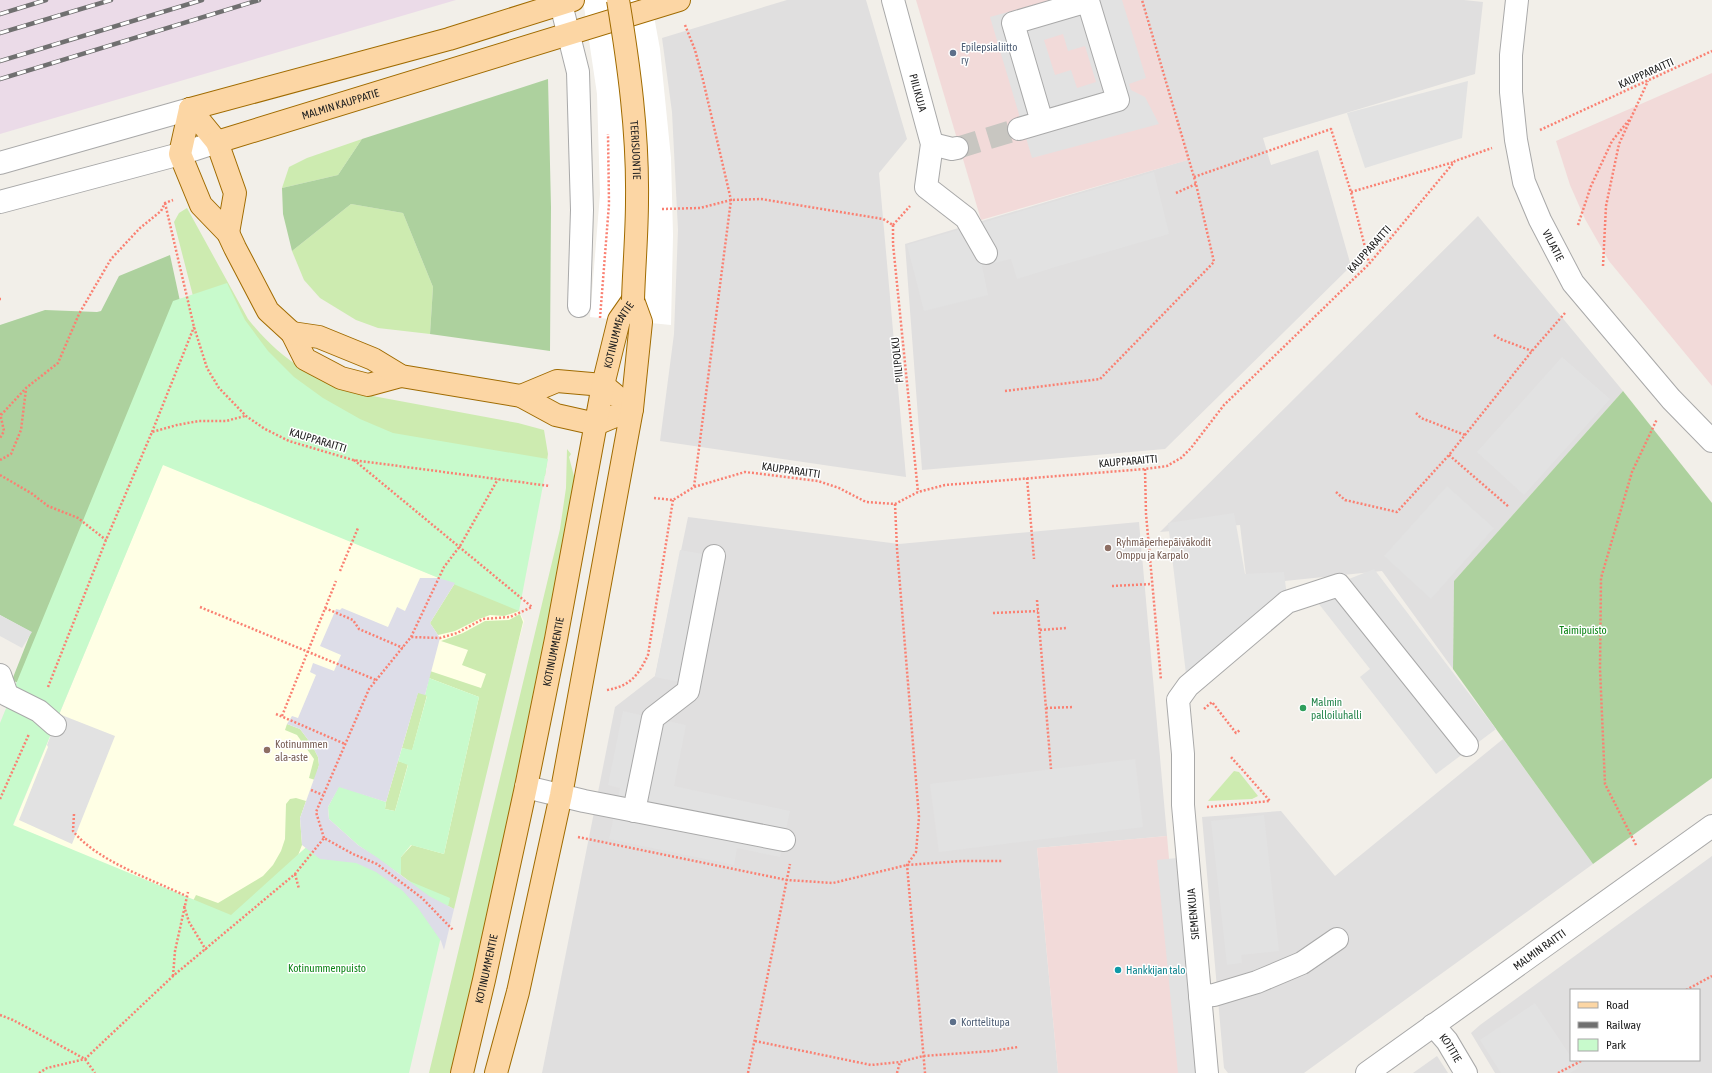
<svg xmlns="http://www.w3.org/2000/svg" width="1712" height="1073" viewBox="0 0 1712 1073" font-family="'Asap Condensed',sans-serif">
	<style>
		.residential { fill: #e0dfdf; fill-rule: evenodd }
		.commercial { fill: #f2dad9 }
		.industrial { fill: #ebdbe8 }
		.education { fill: #ffffe5 }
		.grass { fill: #cdebb0 }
		.forest { fill: #add19e }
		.park { fill: #c8facc }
		.parking { fill: #e2e2e2; fill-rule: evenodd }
		.plaza { fill: #dddde8 }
		.pier { fill: #fff }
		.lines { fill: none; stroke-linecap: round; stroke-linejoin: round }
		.minor-tunnel { stroke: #c8c6c1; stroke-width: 22; stroke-dasharray: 22 11; stroke-linecap: butt }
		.minor-casing { stroke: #a9a9a9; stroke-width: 24 }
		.major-casing { stroke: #a06b00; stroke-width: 24 }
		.path { stroke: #fa8072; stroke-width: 2.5; stroke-dasharray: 2 2; stroke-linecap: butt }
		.minor { stroke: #fff; stroke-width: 22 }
		.major { stroke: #fcd6a4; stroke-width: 22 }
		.rail-casing { stroke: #707070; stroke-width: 4.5 }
		.rail { stroke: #fff; stroke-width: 3; stroke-dasharray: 9; stroke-linecap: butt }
		.major-bridge-casing { stroke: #a06b00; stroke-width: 24; stroke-linecap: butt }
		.path-bridge { stroke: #fa8072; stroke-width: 2.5; stroke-dasharray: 2 2; stroke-linecap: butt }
		.major-bridge { stroke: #fcd6a4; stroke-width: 22 }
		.service-dot { fill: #5c6f8a; stroke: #fff; stroke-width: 1.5 }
		.education-dot { fill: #8d6e63; stroke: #fff; stroke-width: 1.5 }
		.leisure-dot { fill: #2e9e5b; stroke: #fff; stroke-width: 1.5 }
		.culture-dot { fill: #0f9aa8; stroke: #fff; stroke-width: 1.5 }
		.labels { text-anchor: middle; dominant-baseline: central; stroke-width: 3; stroke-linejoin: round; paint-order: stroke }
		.service-label { font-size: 11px; fill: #4e5e75; stroke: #fff; text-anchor: start }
		.street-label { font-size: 11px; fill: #222; stroke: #fff }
		.education-label { font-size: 11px; fill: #785e54; stroke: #fff; text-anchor: start }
		.park-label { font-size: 11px; fill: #0c8416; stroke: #fff }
		.leisure-label { font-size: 11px; fill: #27864d; stroke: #fff; text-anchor: start }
		.culture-label { font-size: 11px; fill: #0d838f; stroke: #fff; text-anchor: start }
	</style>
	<rect width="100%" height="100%" fill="#f2efe9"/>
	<g class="residential">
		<polygon points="787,0 866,0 907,139 879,173 906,477 660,441 674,334 678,230 672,112 662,38"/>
		<polygon points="1140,0 1464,0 1483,2 1475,74 1263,138 1271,165 1318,150 1351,266 1165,449 922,470 905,244 1187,160"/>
		<polygon points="1478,216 1623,391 1454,581 1453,669 1382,571 1247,585 1240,525 1160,532"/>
		<polygon points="688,517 899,544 1139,522 1167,836 1037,848 1058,1073 542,1073 615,707 655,676"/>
		<polygon points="1503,739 1593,864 1304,1073 1228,1073 1224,1068 1202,817 1281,811 1335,876"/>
		<path d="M1712,856V1073H1495L1471,1033L1480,1025ZM1571,990H1699V1060H1571Z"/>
		<polygon points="1437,1056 1448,1073 1413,1073"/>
	</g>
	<g class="commercial">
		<polygon points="916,0 1140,0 1188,160 981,220"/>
		<polygon points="1712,73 1712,386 1609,261 1585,219 1570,185 1556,141"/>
		<polygon points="1167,836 1188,1073 1058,1073 1037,848"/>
	</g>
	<polygon class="industrial" points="0,0 456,0 0,134"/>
	<polygon class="education" points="163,464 519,611 524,621 450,898 231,915 13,826"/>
	<g class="grass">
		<polygon points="362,139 338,175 282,188 289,167 307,158"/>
		<polygon points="351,204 403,213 433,287 430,334 378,328 356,320 320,298 304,280 292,251"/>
		<path d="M187,208L248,319C280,359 313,380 362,394L518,423L544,430L548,454L545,476L357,453L202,331L174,222L179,213Z"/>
		<polygon points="567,449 571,454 569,457 575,480 571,505 487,923 450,1073 429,1073 560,529 566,488"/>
		<polygon points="479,569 519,611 504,616 490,615 479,619 455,631 438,635 430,623 455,583"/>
		<polygon points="520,614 523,622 454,909 429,896 401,875 401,857 412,845 444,854 479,697 429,678 430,671 481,688 486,674 462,665 468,650 441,641 463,633 485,621 509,620"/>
		<polygon points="418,692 427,695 412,751 402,748"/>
		<polygon points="287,724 300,729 312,745 318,757 319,765 315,780 309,778 314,759 297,735 285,730"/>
		<polygon points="398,761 408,764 395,811 385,809 386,802"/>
		<polygon points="1234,771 1239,772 1258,796 1252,799 1208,801"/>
		<polygon points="296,798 306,801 300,818 302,845 297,858 234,918 192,903 196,895 218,903 263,876 273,865 281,851 285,839 286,804 290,799"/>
	</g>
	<g class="forest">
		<polygon points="548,79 551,207 550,351 430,334 433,287 403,213 351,204 292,251 283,214 282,188 338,175 362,139"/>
		<polygon points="170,255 183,315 38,693 12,680 31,632 0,615 0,325 45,310 97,312 101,311 119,276"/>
		<polygon points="1623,391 1712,503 1712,778 1593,864 1453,669 1454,581"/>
	</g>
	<g class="park">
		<polygon points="227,283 245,320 268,351 294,377 323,398 360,419 393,433 548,459 519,611 163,465 13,825 231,915 313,841 450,898 409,1073 0,1073 0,723 173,301"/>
		<polygon points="429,678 479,697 444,854 411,845 401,857 401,875 358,845 329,819 328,807 339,786 386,802 385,809 395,811 408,765 398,761 402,748 412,750 427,696 425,695"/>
	</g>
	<g class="parking">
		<path d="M1052,0H1122L1146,78L1129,84L1131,90L1145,97L1159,124L1032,158L990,17ZM1063,34L1068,51L1085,46L1096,82L1077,88L1071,70L1055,75L1044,40Z"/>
		<polygon points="1468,81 1462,138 1365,168 1347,113"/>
		<polygon points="1154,172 1169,234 1062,265 1017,279 1011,259 982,266 988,295 924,311 907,245"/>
		<polygon points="1562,357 1610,399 1524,495 1477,452"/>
		<polygon points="1447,486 1494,528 1431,599 1384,556"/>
		<polygon points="1234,513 1245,574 1284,572 1287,597 1186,674 1168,523"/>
		<polygon points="680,550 714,556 689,684 655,677"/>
		<polygon points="1374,569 1496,729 1436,774 1360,677 1370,669 1315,599 1344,573 1349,579"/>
		<polygon points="0,615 32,632 22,648 0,636"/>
		<polygon points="623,711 686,725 674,786 790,811 780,857 737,848 734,865 609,839 620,788 608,785"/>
		<polygon points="59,714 115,736 72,844 19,820 48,747 47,745"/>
		<polygon points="1135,759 1143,827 939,852 930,784"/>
		<polygon points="1264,815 1279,951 1241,955 1242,963 1227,965 1211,821"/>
		<polygon points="1177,858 1198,1073 1178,1073 1157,860"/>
		<polygon points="1535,1003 1571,1057 1571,1060 1573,1060 1578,1068 1570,1073 1501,1073 1480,1040"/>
	</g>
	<polygon class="plaza" points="420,578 439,578 455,583 430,623 440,638 425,695 418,693 386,802 339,787 328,807 329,819 358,845 378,858 429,896 454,909 444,950 441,941 418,908 403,891 376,872 356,863 320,859 302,845 300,818 319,765 318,757 312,745 300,729 287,724 292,716 298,718 316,675 310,672 313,663 334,671 341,655 320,646 336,609 340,610 342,608 388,627 397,607 405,611"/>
	<polygon class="pier" points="583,0 651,0 660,49 671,158 673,235 671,325 590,317 600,194 597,94"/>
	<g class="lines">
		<polyline class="minor-tunnel" points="957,148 1019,129"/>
		<g class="minor-casing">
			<g id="minor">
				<path id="s1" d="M893,0L932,144L926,187L966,218L986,253"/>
				<path id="s2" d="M1517,0L1511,55V92L1516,140L1524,182L1540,220L1573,283L1671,399L1712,441"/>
				<polyline points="561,4 578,72 582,210 579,306"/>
				<polyline points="1019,129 1118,100 1088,1 1013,23 1042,122"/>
				<polyline points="932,144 952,149 957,148"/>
				<polyline points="0,163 190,109"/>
				<polyline points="0,202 180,154 217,142"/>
				<polyline points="0,675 7,695 39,711 55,725"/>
				<polyline points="526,787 584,801 784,840"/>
				<polyline points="634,811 653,718 688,691 714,556"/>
				<polyline points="1200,996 1214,995 1257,982 1302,963 1337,939"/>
				<path id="s3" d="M1433,1025L1447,1041L1466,1073"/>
				<polyline points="1207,1073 1183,805 1183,754 1178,700 1188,686 1287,602 1339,585 1467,745"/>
				<path id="s4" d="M1367,1073L1712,826"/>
			</g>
		</g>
		<g class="major-casing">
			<g id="major">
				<polyline points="190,109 449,39 573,0"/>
				<polyline points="190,109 180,154 201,205 228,233 235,248 268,311 292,333 305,359 341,378 368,385 401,376"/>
				<polyline points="190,109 217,142 235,193 228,233"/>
				<path id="s5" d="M217,142L679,0"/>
				<polyline points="292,333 319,337 373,359 401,376 521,396 556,415 596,424 632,409"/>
				<polyline points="521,396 557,381 603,385 615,395"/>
				<path id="s6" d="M462,1073L484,980L526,787L556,639L603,385L619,320L633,300"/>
				<polyline points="496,1073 518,992 561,795 632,409 641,322 633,300"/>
			</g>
		</g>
		<g class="path">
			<polyline points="685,25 695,50 703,80 731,200 694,487"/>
			<polyline points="1540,130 1712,51"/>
			<polyline points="1194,177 1331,129 1351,192 1369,263"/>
			<polyline points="1351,192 1454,162"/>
			<polyline points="1176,193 1196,184"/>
			<polyline points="165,203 194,327 207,368 219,388 246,416 265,429 289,441 353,460 550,486"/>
			<polyline points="662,209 700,208 731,200 761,199 883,219 893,225"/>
			<polyline points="893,225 893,244 918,492"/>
			<polyline points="893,225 910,206"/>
			<polyline points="1578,225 1591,186 1612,141 1629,120"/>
			<polyline points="1603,266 1606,206 1619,144 1648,81"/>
			<polyline points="0,299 1,299"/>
			<polyline points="1494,335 1500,339 1532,351"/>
			<polyline points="1005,391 1100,379 1214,262 1196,184 1142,0"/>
			<polyline points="0,413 4,431 0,438"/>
			<polyline points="1416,413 1421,418 1465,435"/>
			<polyline points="1,415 26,388 58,363 79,314 111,259 140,228 161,211 165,203 173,200"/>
			<polyline points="152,432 194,327"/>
			<polyline points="1449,455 1509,507"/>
			<polyline points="0,460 11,454 21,430 26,389"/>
			<polyline points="354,460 532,607 510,617 483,619 457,633 440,638 411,637"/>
			<polyline points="1145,469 1146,514 1161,680"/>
			<polyline points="0,475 31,493 48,506 78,518 106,540"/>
			<polyline points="1027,478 1034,559"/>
			<polyline points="1336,492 1345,500 1397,512 1449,455 1532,351 1565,313"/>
			<polyline points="654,498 673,500 694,487 745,472 818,481 839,488 866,502 895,504 918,492 945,485 1145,469 1167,466 1181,458 1191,448 1224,405 1369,264 1455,161 1492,148"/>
			<polyline points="895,504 897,549 919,817 916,852 907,865 925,1073"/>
			<polyline points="340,571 358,528"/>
			<polyline points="1112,586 1152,584"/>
			<polyline points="1037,600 1051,769"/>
			<polyline points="200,607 376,680"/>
			<polyline points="325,608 353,620 359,629 403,648"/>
			<polyline points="993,613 1038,611"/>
			<polyline points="1040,630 1067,628"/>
			<polyline points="48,687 106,540 152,432 177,425 199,421 226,421 245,416"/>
			<path d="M607,690C630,686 638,676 648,655L673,500"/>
			<polyline points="1046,708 1074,707"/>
			<polyline points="1204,709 1212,702 1236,733 1240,730"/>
			<polyline points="276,714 345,744"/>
			<polyline points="282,716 336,581"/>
			<polyline points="311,790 323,795"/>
			<polyline points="0,799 29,734"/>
			<polyline points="1207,807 1270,801 1231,757"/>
			<path d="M74,814L73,831C97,861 151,879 186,896"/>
			<polyline points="578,837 787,880 833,883 907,865 962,861 1003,861"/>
			<polyline points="324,838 316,812 369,689 411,637 444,567 460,546 498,479"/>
			<polyline points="1636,845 1605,784 1600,669 1601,578 1632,472 1657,419"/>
			<polyline points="295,874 299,889"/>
			<polyline points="184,906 189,922 206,950"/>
			<polyline points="173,976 175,951 188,892"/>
			<polyline points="1686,990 1712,976"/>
			<polyline points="0,1015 13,1020 85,1059 95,1073"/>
			<polyline points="755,1041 871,1065 900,1062 923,1056 992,1051 1018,1047"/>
			<polyline points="39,1073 47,1068 85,1059 173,976 295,874 324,838 353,854 377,864 422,898 453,930"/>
			<polyline points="748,1073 790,864"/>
			<polyline points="897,1073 900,1062"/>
			<polyline points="1558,1073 1583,1060"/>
		</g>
		<use href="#minor" class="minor"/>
		<use href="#major" class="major"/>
		<g class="rail-casing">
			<g id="rail">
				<polyline points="0,14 46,0"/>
				<polyline points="0,33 111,0"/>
				<polyline points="0,61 202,0"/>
				<polyline points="0,79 259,0"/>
			</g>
		</g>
		<use href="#rail" class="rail"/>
		<g class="major-bridge-casing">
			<g id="major-bridge">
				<path id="s7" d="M618,0C629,66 638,133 637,200C637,233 634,267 633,300"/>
			</g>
		</g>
		<polyline class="path-bridge" points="600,318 609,204 608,134"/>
		<use href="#major-bridge" class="major-bridge"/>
	</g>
	<g class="service-dot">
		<circle cx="953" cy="53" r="4"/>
		<circle cx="953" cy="1022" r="4"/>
	</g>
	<g class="education-dot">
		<circle cx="1108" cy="548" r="4"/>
		<circle cx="267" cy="750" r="4"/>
	</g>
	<circle class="leisure-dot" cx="1303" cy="708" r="4"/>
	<circle class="culture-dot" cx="1118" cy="970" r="4"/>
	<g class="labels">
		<g class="service-label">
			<text x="961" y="47">Epilepsialiitto<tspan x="961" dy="13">ry</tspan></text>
			<text x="961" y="1022">Korttelitupa</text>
		</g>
		<g class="street-label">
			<text transform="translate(1646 73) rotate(-24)">KAUPPARAITTI</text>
			<text stroke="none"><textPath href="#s1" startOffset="96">PIILIKUJA</textPath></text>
			<text stroke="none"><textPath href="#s5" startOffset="129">MALMIN KAUPPATIE</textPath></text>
			<text stroke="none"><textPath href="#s7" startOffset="151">TEERISUONTIE</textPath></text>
			<text stroke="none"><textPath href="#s2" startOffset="253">VILJATIE</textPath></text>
			<text transform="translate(1369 249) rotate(-48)">KAUPPARAITTI</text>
			<text stroke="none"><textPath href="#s6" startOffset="755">KOTINUMMENTIE</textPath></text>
			<text transform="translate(897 360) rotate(-96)">PIILIPOLKU</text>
			<text transform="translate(318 440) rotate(17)">KAUPPARAITTI</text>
			<text transform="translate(1128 461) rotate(-5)">KAUPPARAITTI</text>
			<text transform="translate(791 470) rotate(8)">KAUPPARAITTI</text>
			<text stroke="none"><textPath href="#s6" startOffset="431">KOTINUMMENTIE</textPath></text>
			<text transform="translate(1193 914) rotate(-95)">SIEMENKUJA</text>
			<text stroke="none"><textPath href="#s4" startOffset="212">MALMIN RAITTI</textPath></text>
			<text stroke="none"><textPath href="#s6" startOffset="107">KOTINUMMENTIE</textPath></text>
			<text stroke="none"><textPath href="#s3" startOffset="29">KOTITIE</textPath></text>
		</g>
		<g class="education-label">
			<text x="1116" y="542">Ryhmäperhepäiväkodit<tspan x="1116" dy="13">Omppu ja Karpalo</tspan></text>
			<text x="275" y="744">Kotinummen<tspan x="275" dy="13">ala-aste</tspan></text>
		</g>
		<g class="park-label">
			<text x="1583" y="630">Taimipuisto</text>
			<text x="327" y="968">Kotinummenpuisto</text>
		</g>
		<g class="leisure-label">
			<text x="1311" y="702">Malmin<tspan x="1311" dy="13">palloiluhalli</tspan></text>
		</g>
		<g class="culture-label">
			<text x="1126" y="970">Hankkijan talo</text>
		</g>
	</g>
	<rect x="1570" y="989" width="130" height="72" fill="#ffffff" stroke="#a7a7a7"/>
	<rect x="1578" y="1002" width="20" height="6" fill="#fcd6a4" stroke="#a7a7a7"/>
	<text x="1606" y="1009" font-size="12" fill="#222222">Road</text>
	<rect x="1578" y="1022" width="20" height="6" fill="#707070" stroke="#a7a7a7"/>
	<text x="1606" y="1029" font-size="12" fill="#222222">Railway</text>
	<rect x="1578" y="1039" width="20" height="12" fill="#c8facc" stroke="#a7a7a7"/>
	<text x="1606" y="1049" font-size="12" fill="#222222">Park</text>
</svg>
